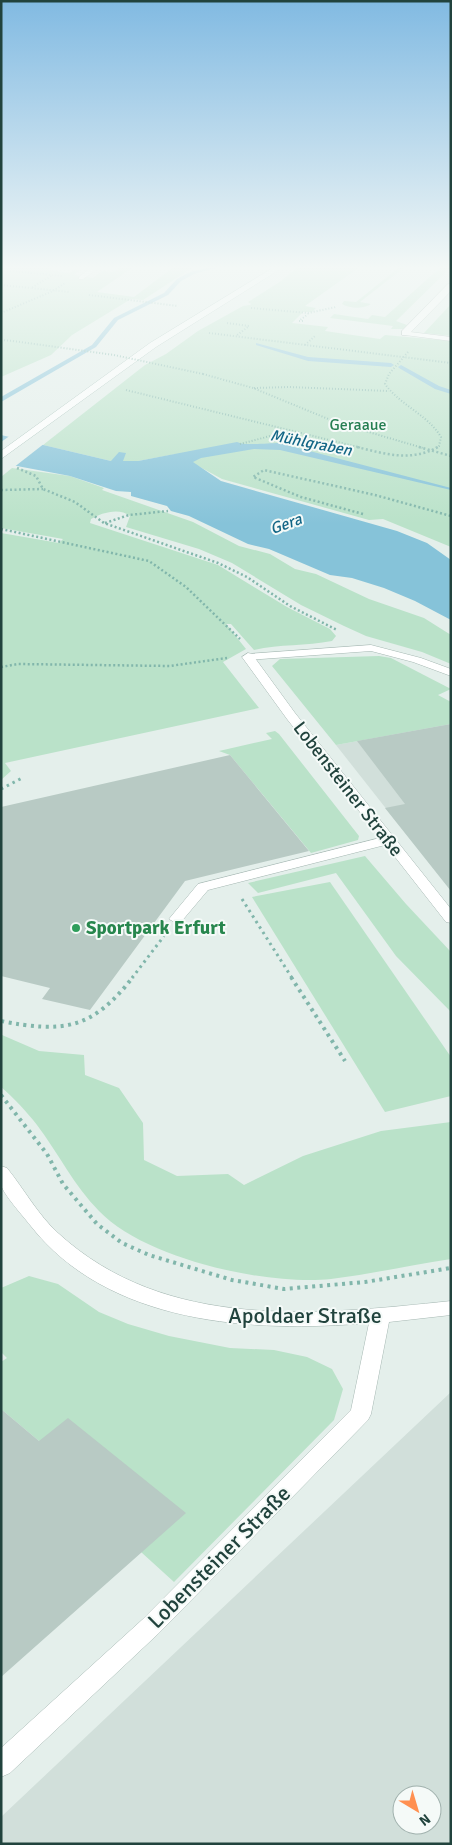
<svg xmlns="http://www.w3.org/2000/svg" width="452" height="1845" viewBox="0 0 452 1845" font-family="Signika,sans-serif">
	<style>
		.built { fill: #d1dfda; fill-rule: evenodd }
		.green { fill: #bae2c9 }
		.water { fill: #86c3d9 }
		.pier { fill: #e4efeb }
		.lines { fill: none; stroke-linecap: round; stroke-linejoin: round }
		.stream { fill: #86c3d9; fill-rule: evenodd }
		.building { fill: #b8cac4 }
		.lane-casing { stroke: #a6b8b3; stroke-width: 1 }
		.street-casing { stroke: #a6b8b3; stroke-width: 1 }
		.secondary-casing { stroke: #a1bcb5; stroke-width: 1 }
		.path-far3 { stroke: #81b6ab; stroke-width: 2; stroke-dasharray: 1 2; stroke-linecap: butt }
		.path-far2 { stroke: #81b6ab; stroke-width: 2.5; stroke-dasharray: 2 2.5; stroke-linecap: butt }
		.path-far1 { stroke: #81b6ab; stroke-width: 3; stroke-dasharray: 2.5 4; stroke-linecap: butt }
		.path { stroke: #81b6ab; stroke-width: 4; stroke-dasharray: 3 4.5; stroke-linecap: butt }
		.lane { fill: #fff; fill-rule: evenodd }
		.street { fill: #fff; fill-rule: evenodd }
		.secondary { fill: #fff; fill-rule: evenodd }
		.path-bridge { stroke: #81b6ab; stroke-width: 2; stroke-dasharray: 1 2; stroke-linecap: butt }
		.leisure-dot { fill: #2e9e5b; stroke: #f5faf8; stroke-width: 2 }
		.labels { text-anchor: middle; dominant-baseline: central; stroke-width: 4; stroke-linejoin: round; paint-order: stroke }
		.far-park-label { font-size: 16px; fill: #267e52; stroke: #f5faf8 }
		.far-water-label { font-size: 16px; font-style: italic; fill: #136686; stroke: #f5faf8 }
		.street-label { font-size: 19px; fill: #21433d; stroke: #f5faf8 }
		.leisure-label { font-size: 19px; font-weight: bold; fill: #27864d; stroke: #f5faf8; text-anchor: start }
		.near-street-label { font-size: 22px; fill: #21433d; stroke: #f5faf8 }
	</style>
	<rect width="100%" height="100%" fill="#e4efeb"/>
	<g class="built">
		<polygon points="451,724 451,891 336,745"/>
		<path d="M451,1392V1844H1V1817ZM402,1795H432V1825H402Z"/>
	</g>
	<g class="green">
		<polygon points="1,266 46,266 53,267 48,270 70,273 76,269 81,270 74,275 93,278 102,271 113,272 123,266 135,266 97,292 134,297 175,266 195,266 143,300 131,299 72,335 51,355 1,377"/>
		<polygon points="299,266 361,266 305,306 316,308 312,312 303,312 292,323 328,327 325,331 380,339 385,335 451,341 451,547 383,519 369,520 222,479 176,454 138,461 111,461 43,445 145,365 166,354 198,331 243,306 250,305 251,304 248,302 281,281"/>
		<path d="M401,266H406L360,302L371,304C363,309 351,309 342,304L344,301L356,302Z"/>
		<polygon points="442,266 451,267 396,321 407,325 403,329 391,329 393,326 330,318 334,314 368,319 372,315 385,317"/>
		<polygon points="451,304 451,336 424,333"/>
		<path d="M12,468L70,476L104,488L102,490L193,522L239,546L270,554L295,569L316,574L369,599L424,618L451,635V664L422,652L366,636L344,626L301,605L232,563L199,549L126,527L130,516C119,507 101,513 91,519L90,523L218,565L287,607L330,629L336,636L332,641C306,646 280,644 254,650L231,624H226L246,649L223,662L259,708L5,763L11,771L1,780V533L59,543L63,539L1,528V477Z"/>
		<polygon points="379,656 391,658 451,689 438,695 451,702 451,724 336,745 272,666 280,659"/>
		<polygon points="275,731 279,734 359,836 358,840 311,853 230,755 219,751 272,739 266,733"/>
		<polygon points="365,856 406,904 451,952 451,1012 396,956 336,873 258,893 248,883"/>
		<polygon points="330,882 451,1057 451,1096 385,1112 252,897"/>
		<path d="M2,1035L39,1051L84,1055L85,1075L119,1088L143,1123L144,1160L177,1176L228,1174L244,1185L303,1156L381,1131L451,1122V1259C411,1265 371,1274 331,1279C267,1286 145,1259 99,1211C74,1186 59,1154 37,1125C27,1112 14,1098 1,1087Z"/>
		<polygon points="29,1276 58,1284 99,1312 128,1324 169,1336 230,1348 274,1350 307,1357 332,1369 343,1389 334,1420 174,1582 141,1552 39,1441 1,1409 1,1362 7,1358 1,1352 1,1288"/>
	</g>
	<path class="water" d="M1,435L111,461L119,452L126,453L123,461H138L237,442C245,446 268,443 279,443L451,488V490L280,450L254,449L201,458L193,462L221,481L397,531L427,543L451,560V620L415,601L384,588L352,578L330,575L269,549L248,544L189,516L171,511L167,506L131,496V492L116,491L70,476L1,463Z"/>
	<polygon class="pier" points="11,435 45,443 13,468 1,465 1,442"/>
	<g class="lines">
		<g class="stream">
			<polygon points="216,266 223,266 194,274 181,281 168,295 118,320 96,347 1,402 1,397 92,345 114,318 164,293 177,279 190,272"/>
			<polygon points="256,343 308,357 391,363 394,365 391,367 308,361 256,345"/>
			<polygon points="401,365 439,386 451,390 451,394 435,389 399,368 398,367"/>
		</g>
	</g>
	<g class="building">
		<polygon points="451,724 451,891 385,808 405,804 357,741"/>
		<polygon points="230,755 309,851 185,881 90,1010 42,999 50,988 1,976 1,807"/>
		<polygon points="1,1409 39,1441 68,1418 186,1513 1,1677"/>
	</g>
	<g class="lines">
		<g class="lane-casing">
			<g id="lane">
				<polygon points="86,266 92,266 95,271 83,279 79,279 79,277 88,270"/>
				<polygon points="402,331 451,337 451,341 405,335 402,335"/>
				<polygon points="371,645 421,658 451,669 451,676 413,662 371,651 248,660 243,657 248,654"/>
				<polygon points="388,836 394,840 393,843 208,890 181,922 176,923 169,919 198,884"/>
			</g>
		</g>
		<g class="street-casing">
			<g id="street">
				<polygon points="448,284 451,284 451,291 408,335 402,335 402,331"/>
				<polygon points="248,653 252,654 295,713 451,909 451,923 446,922 287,719 242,657"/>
				<path d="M1,1166L7,1168C24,1189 38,1215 58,1233C166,1332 317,1315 451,1301V1315L389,1322L371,1414L368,1420L159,1633L10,1773L1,1777V1748L143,1619L351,1410L369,1323C253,1333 108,1325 30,1225C23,1216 4,1195 1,1185C0,1179 1,1171 1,1166Z"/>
			</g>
		</g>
		<g class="secondary-casing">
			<polygon id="secondary" points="276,266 285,266 156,347 1,459 1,451 150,343"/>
		</g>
		<g class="path-far3">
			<polyline points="1,270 63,276"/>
			<polyline points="51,276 31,288 69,292"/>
			<polyline points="1,285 31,288"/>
			<polyline points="89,295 178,306"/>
			<polyline points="251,308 308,313 336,307"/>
			<polyline points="1,313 53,291 65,283"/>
			<polyline points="303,321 299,321 308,314"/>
			<polyline points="227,323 249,326 236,336"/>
			<polyline points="209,333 451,363"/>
			<polyline points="1,340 13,341"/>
			<polyline points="305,345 315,336"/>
			<path d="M408,352L389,374L385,384C401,406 427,414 441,437L439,446L435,448"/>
			<polyline points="203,374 253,388 338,423 423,448"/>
			<polyline points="254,388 289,387 389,391"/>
			<polyline points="126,390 362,448"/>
			<polyline points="240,444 274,435 283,430"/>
		</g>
		<g class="path-far2">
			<path d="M357,447C385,454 411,462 438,447"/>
			<polyline points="419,447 451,456"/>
			<polyline points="17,468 36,476 43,489 75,502 104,523 218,563 247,577 290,606 337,630"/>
			<polyline points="1,490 43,489"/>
			<polyline points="363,514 301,497 253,477 264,470 375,495 451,516"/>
			<polyline points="105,523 129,515 168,511"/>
			<polyline points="1,529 149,561 186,587 240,639"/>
			<polyline points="1,667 18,664 170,666 227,658"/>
		</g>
		<g class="path-far1">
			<polyline points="1,789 24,777"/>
			<polyline points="242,899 292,978"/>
			<polyline points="132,978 164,936"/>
		</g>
		<g class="path">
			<polyline points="291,977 345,1061"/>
			<path d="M1,1021C63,1033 92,1030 133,977"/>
			<polyline points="1,1095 47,1154 63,1184 97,1224 122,1243 149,1255 232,1280 284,1289 365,1282 451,1268"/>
		</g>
		<use href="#lane" class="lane"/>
		<use href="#street" class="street"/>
		<use href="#secondary" class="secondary"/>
		<polyline class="path-bridge" points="13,341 114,355 203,374"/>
	</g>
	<linearGradient id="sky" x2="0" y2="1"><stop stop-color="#81bae2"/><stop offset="0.51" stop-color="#f3f8f6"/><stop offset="1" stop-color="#f3f8f6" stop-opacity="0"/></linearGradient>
	<rect width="452" height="524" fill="url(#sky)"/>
	<circle class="leisure-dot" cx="76" cy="928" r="5"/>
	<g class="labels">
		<g class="far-park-label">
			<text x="358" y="425">Geraaue</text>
		</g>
		<g class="far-water-label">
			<text transform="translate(311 443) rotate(11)">Mühlgraben</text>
			<text transform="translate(286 524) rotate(-20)">Gera</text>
		</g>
		<g class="street-label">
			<text transform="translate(348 789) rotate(52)">Lobensteiner Straße</text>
		</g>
		<g class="leisure-label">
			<text x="86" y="928">Sportpark Erfurt</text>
		</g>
		<g class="near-street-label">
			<text x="305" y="1315">Apoldaer Straße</text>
			<text transform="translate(219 1557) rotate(-45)">Lobensteiner Straße</text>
		</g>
	</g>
	<rect width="452" height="1845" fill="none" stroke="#21433d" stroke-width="5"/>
	<g transform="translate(417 1810) rotate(142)"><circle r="24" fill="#f5faf8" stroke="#a0b1ad"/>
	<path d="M0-4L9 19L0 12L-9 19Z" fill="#ff9051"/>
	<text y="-8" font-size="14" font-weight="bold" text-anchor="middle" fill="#21433d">N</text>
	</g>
</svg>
